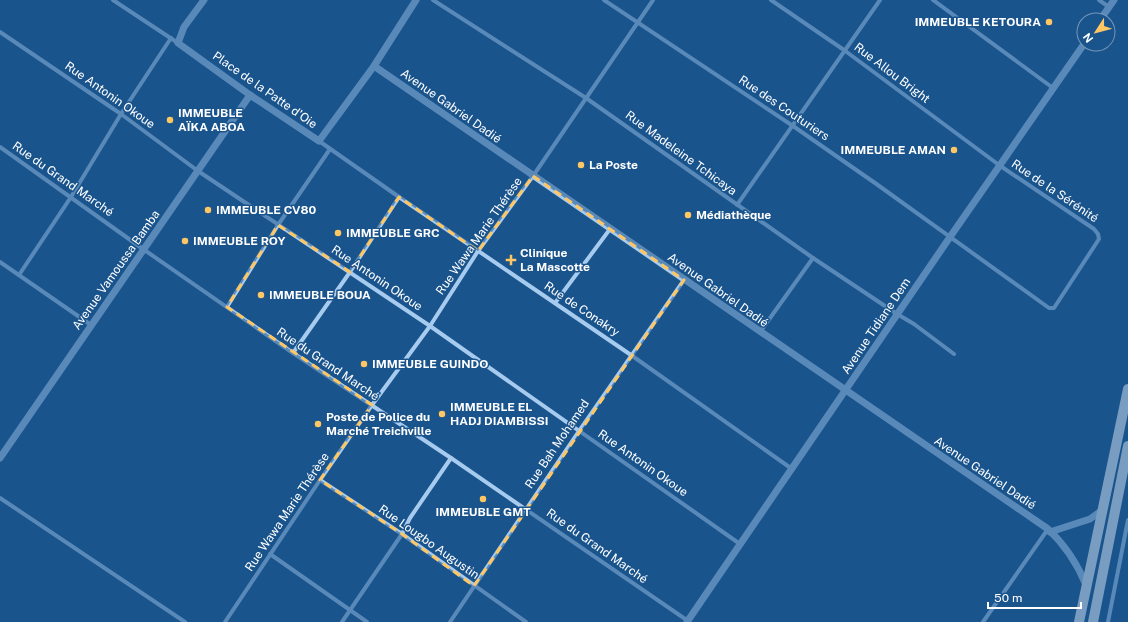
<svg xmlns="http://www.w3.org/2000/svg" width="1128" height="622" viewBox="0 0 1128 622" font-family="'Public Sans',sans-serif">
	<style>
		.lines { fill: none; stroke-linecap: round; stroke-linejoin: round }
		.minor { stroke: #a6cbee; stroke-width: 4 }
		.tertiary { stroke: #a6cbee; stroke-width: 7 }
		.primary { stroke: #edf5ff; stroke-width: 10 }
		.marked { fill: none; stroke: #ffc763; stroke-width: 3; stroke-dasharray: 8 5; stroke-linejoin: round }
		.poi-dot { fill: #ffc763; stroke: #1a548d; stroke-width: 1.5 }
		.labels { text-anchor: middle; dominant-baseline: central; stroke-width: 3; stroke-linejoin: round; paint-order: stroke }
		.poi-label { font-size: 12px; font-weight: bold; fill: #fff; stroke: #1a548d; text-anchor: start }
		.street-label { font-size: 12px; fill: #fff; stroke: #1a548d }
	</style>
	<rect width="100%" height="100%" fill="#1a548d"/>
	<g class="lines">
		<g class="minor">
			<polyline points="113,0 178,43"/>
			<polyline points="433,0 586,98 813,258 897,314 914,324 954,354"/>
			<polyline points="604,0 793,126 875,183 1049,308 1054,308 1099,239 1098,234 1094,229 999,165 844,50 771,0"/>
			<polyline points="933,0 1053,88"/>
			<polyline points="1099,0 1109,7"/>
			<polyline points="0,32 121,114 198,171 430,326 740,544"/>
			<polyline points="319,141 399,197 631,355 792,469"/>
			<polyline points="0,147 143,249 293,353 451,458 688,621"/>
			<polyline points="737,205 880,0"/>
			<polyline points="0,262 91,325"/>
			<polyline points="19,275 71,197 121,114 171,38"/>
			<polyline points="555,303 610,229"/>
			<polyline points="227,307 278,225 330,149"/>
			<polyline points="760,332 813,258"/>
			<polyline points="293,353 350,272 399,197"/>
			<polyline points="320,480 402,534 526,622"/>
			<polyline points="0,498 185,622"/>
			<polyline points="270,554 367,622"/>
			<polyline points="225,622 320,480 372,405 430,326 478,251 533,176 653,0"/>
			<polyline points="342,622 402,534 410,518 451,458"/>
			<polyline points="450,622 579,431 684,280"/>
			<polyline points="983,622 1048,529"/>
			<polyline points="1108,622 1128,520"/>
		</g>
		<g class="tertiary">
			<polyline points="204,0 184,27 178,43 250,95 319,141 374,66 416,0"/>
			<polyline points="1100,20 1114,0"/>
			<path d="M374,66L1048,529C1065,545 1077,563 1086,585"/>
			<polyline points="0,458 250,95"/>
			<polyline points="1050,532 1090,519 1101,511"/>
			<polyline points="687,622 950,237 1084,44"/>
		</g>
		<g class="primary">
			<polyline points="1079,622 1128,389"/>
			<polyline points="1093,622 1128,446"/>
		</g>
	</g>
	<path d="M0 0H1128V622H0ZM533,176L684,280L474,586L402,534L320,480L372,405L227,307L278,225L350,272L399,197L478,251Z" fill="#1a548d" fill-opacity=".55" fill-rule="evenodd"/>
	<path class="marked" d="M533,176L684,280L474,586L402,534L320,480L372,405L227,307L278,225L350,272L399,197L478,251Z"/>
	<g class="poi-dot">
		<circle cx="1049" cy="22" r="4"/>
		<circle cx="170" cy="120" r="4"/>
		<circle cx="954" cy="150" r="4"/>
		<circle cx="581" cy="165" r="4"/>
		<circle cx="208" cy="210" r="4"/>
		<circle cx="688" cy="215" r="4"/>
		<circle cx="338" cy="233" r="4"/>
		<circle cx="185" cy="241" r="4"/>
		<path d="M509 254h4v4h4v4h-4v4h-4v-4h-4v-4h4z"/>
		<circle cx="261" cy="295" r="4"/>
		<circle cx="364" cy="364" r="4"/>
		<circle cx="442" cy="414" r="4"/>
		<circle cx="318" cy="424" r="4"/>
		<circle cx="483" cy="499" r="4"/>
	</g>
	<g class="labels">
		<g class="poi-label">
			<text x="1041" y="22" text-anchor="end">IMMEUBLE KETOURA</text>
			<text x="178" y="113">IMMEUBLE<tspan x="178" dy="14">AÏKA ABOA</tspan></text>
			<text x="946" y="150" text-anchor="end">IMMEUBLE AMAN</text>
			<text x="589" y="165">La Poste</text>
			<text x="216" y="210">IMMEUBLE CV80</text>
			<text x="696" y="215">Médiathèque</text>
			<text x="346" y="233">IMMEUBLE GRC</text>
			<text x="193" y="241">IMMEUBLE ROY</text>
			<text x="520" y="253">Clinique<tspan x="520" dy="14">La Mascotte</tspan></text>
			<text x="269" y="295">IMMEUBLE BOUA</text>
			<text x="372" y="364">IMMEUBLE GUINDO</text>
			<text x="450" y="407">IMMEUBLE EL<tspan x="450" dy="14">HADJ DIAMBISSI</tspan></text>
			<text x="326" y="417">Poste de Police du<tspan x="326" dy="14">Marché Treichville</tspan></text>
			<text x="483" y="512" text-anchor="middle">IMMEUBLE GMT</text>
		</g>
		<g class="street-label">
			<text transform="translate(892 73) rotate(37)">Rue Allou Bright</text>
			<text transform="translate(265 90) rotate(35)">Place de la Patte d'Oie</text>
			<text transform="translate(110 95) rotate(35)">Rue Antonin Okoue</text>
			<text transform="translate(451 106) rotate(35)">Avenue Gabriel Dadié</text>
			<text transform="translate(784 108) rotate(34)">Rue des Couturiers</text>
			<text transform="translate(681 153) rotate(36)">Rue Madeleine Tchicaya</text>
			<text transform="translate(63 179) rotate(35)">Rue du Grand Marché</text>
			<text transform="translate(1055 191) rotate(34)">Rue de la Sérénité</text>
			<text transform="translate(479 236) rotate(-55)">Rue Wawa Marie Thérèse</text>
			<text transform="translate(116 270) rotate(-55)">Avenue Vamoussa Bamba</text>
			<text transform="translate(377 278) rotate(34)">Rue Antonin Okoue</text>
			<text transform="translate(718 290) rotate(35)">Avenue Gabriel Dadié</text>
			<text transform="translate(582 309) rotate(34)">Rue de Conakry</text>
			<text transform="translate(876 326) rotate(-56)">Avenue Tidiane Dem</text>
			<text transform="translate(328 364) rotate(34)">Rue du Grand Marché</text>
			<text transform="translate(557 444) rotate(-56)">Rue Bah Mohamed</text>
			<text transform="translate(643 463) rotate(35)">Rue Antonin Okoue</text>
			<text transform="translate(985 473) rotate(34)">Avenue Gabriel Dadié</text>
			<text transform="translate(287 512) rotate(-56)">Rue Wawa Marie Thérèse</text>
			<text transform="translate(429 542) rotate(35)">Rue Lougbo Augustin</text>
			<text transform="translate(597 546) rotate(35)">Rue du Grand Marché</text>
		</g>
	</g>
	<g transform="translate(1096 32) rotate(234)"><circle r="19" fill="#1a548d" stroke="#7698bb"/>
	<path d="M0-3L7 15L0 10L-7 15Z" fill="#ffc763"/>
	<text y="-6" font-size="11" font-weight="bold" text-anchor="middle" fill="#ffffff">N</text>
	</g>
	<path d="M988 602v6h93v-6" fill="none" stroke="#ffffff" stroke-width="2"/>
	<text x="994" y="602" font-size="12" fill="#ffffff" stroke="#1a548d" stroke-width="3" paint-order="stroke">50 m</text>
</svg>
